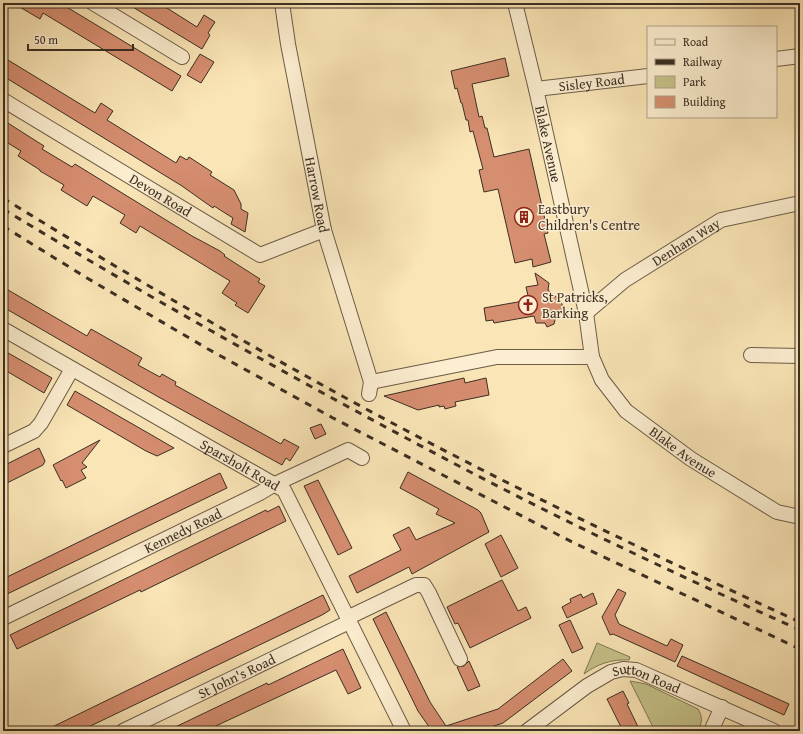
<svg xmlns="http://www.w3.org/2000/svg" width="803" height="734" viewBox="0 0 803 734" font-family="'Gentium Book Plus',serif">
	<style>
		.green { fill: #c5c289; stroke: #807856 }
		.building { fill: #d68e70; stroke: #3b2e22 }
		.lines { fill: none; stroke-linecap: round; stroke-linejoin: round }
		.street-casing { stroke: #6b5c47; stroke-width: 16 }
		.street { stroke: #fceed0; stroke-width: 14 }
		.rail { stroke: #3b2e22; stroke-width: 3; stroke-dasharray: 7 7; stroke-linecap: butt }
		.labels { text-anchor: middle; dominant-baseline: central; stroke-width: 3; stroke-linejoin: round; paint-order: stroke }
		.street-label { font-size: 14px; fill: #3b2e22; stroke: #fceed0 }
		.poi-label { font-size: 14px; fill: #3b2e22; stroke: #fceed0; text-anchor: start }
	</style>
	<rect width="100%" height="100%" fill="#fae5b6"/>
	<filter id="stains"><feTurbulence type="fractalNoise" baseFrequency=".005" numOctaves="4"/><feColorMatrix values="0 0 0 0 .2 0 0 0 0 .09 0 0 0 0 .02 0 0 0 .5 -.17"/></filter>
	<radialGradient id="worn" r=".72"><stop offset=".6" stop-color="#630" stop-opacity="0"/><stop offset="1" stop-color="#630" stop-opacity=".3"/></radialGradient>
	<g class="green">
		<path d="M597,643L630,657L629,660C612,659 597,664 584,674Z"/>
		<path d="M630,681L646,684L698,709C703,717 702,723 698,731H655Z"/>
	</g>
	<g class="building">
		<polygon points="13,3 60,3 181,76 172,91 43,13 40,19"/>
		<polygon points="126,3 159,3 197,27 204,15 215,22 208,33 210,35 202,49"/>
		<polygon points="200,54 214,62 201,83 187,75"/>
		<polygon points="3,57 95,113 101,103 113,111 107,120 176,163 180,156 187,160 189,157 212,172 210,175 234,190 241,204 241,209 248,213 245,232 231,224 233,218 225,213 214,206 213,208 182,186 3,76"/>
		<polygon points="505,58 509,76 472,84 479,117 482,116 485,128 487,128 494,157 529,149 548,233 544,234 551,262 533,267 532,259 515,263 498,189 484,192 479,170 483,169 473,131 470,132 468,120 466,120 462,103 461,103 457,88 455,89 451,71"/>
		<polygon points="3,120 44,146 42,149 72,167 75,164 192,236 220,251 225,255 224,256 260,279 258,282 265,286 248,313 235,305 237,303 222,293 230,281 140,226 136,233 120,223 125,215 93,196 87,206 61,190 64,185 40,171 40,170 18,156 21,151 3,140"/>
		<polygon points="535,273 549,283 548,290 561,301 563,308 556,316 554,324 547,327 545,323 536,323 534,316 494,323 493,320 486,321 484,308 529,300 526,287 538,285"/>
		<polygon points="3,287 87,336 91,329 142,358 138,365 160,377 162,374 176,382 175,385 281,444 284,439 299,447 290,461 286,458 282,465 155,395 3,307"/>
		<polygon points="3,350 52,378 44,393 3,369"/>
		<polygon points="464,378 465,383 486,378 489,395 455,402 456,406 445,409 444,406 439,407 439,405 418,410 384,396"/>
		<polygon points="75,391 155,437 174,448 157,456 146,451 67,405"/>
		<polygon points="321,424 326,434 315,439 310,428"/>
		<polygon points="100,440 82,463 87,467 81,470 86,478 66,488 62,480 61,481 53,465"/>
		<polygon points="39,448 45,461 43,465 3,485 3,466"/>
		<polygon points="408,472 478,510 481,513 489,532 412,574 409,567 357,593 349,576 401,550 393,535 409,527 416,540 455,523 436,514 439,509 400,488"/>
		<polygon points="220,473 227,488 3,596 3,579"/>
		<polygon points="318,480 352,548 338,555 304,486"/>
		<polygon points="279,506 286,521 141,592 140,590 17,649 10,635 266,510 267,512"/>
		<polygon points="501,535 518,568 501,577 485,544"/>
		<polygon points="502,580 518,611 526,607 531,618 470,648 458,623 455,624 447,607"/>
		<polygon points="618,589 626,593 615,615 619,624 667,646 671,639 683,645 675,662 613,634 610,635 602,617"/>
		<polygon points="593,593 597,604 567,618 562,607 571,602 570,599 581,594 583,598"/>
		<polygon points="323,595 330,610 322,615 80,731 44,731"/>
		<polygon points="386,612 430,702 446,726 498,709 563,659 572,671 503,723 479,731 432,731 418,711 373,619"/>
		<polygon points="570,620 583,648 572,653 559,625"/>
		<polygon points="343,649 361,688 348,694 336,670 205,731 167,731 267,683 268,685"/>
		<polygon points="682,656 789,704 784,715 677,666"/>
		<polygon points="469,661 480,686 468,691 457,667 464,666"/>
		<polygon points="623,691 629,703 627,704 640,731 623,731 607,699"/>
	</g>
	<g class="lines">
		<g class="street-casing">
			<g id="street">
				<polyline points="93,3 182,57"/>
				<path id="s1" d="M282,3L288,44L324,230L371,382L369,394"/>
				<path id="s2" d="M515,3L536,89L586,313L592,357L602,380L626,411L691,459L777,512L800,517"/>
				<polyline points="776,59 800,56"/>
				<path id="s3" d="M536,89L648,76"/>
				<path id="s4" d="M3,100L260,255L324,230"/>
				<path id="s5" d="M586,313L625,280L721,220L800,203"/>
				<path id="s6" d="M3,329L284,490L404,731"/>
				<polyline points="751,355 800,356"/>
				<polyline points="371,382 497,357 592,357"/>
				<polyline points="3,446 34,431 41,423 72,369"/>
				<path id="s7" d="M3,618L260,493L275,484L348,450L362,458"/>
				<polyline points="347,618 416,585 424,585 429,593 460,659"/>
				<path id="s8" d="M123,731L349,622"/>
				<path id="s9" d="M527,731L587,686L611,672L623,669L636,670L774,731"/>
				<polyline points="711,731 722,707"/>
			</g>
		</g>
		<use href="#street" class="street"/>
		<g class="rail">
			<path d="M3,198C115,267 229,334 344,397C492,478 646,552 800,622"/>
			<path d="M3,209C152,299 303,384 457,465C569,524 684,578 800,630"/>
			<polyline points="3,226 87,278 208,349 333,418 574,543 800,649"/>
		</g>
	</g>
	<defs>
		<g id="building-ring" transform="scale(1)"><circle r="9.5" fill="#fceed0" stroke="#8f2418" stroke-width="1.5"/><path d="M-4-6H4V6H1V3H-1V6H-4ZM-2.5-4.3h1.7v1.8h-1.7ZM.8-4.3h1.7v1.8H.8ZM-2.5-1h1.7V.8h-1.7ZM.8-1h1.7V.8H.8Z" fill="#8f2418"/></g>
		<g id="church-ring" transform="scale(1)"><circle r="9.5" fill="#fceed0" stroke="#8f2418" stroke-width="1.5"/><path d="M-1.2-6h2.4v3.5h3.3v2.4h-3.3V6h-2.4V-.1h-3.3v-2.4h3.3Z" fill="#8f2418"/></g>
	</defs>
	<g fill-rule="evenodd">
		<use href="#building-ring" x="524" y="217"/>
		<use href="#church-ring" x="528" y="305"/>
	</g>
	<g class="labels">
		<g class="street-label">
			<text stroke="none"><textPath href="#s3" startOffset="56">Sisley Road</textPath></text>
			<text stroke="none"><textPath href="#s2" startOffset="145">Blake Avenue</textPath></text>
			<text stroke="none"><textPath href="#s4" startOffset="184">Devon Road</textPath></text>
			<text stroke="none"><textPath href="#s1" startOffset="195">Harrow Road</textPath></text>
			<text stroke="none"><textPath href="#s5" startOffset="123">Denham Way</textPath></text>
			<text stroke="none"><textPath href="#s2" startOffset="497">Blake Avenue</textPath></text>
			<text stroke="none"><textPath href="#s6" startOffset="273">Sparsholt Road</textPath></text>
			<text stroke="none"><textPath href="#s7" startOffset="200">Kennedy Road</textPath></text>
			<text stroke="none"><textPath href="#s8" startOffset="126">St John's Road</textPath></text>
			<text stroke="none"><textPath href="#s9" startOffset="140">Sutton Road</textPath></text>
		</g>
		<g class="poi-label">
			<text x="538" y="209">Eastbury<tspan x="538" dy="16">Children's Centre</tspan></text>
			<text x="542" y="297">St Patricks,<tspan x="542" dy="16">Barking</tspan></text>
		</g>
	</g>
	<rect width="803" height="734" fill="none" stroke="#fae5b6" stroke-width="16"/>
	<rect x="4" y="4" width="795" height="726" fill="none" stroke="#3b2e22" stroke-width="2"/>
	<rect x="8" y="8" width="787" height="718" fill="none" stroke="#3b2e22"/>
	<rect x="647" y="26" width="130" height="92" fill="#fceed0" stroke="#afa18a"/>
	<rect x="655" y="39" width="20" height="6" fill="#fceed0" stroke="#afa18a"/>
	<text x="683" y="46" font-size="12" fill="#3b2e22">Road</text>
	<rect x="655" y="59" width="20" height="6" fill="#3b2e22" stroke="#afa18a"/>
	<text x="683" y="66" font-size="12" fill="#3b2e22">Railway</text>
	<rect x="655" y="76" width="20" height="12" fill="#c5c289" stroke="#afa18a"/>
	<text x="683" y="86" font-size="12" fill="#3b2e22">Park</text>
	<rect x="655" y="96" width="20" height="12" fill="#d68e70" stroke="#afa18a"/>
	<text x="683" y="106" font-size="12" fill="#3b2e22">Building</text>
	<path d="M28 44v6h105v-6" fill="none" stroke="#3b2e22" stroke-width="2"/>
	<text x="34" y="44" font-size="12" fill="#3b2e22" stroke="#fceed0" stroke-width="3" paint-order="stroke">50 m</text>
	<rect width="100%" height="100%" filter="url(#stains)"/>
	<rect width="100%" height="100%" fill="url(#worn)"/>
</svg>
